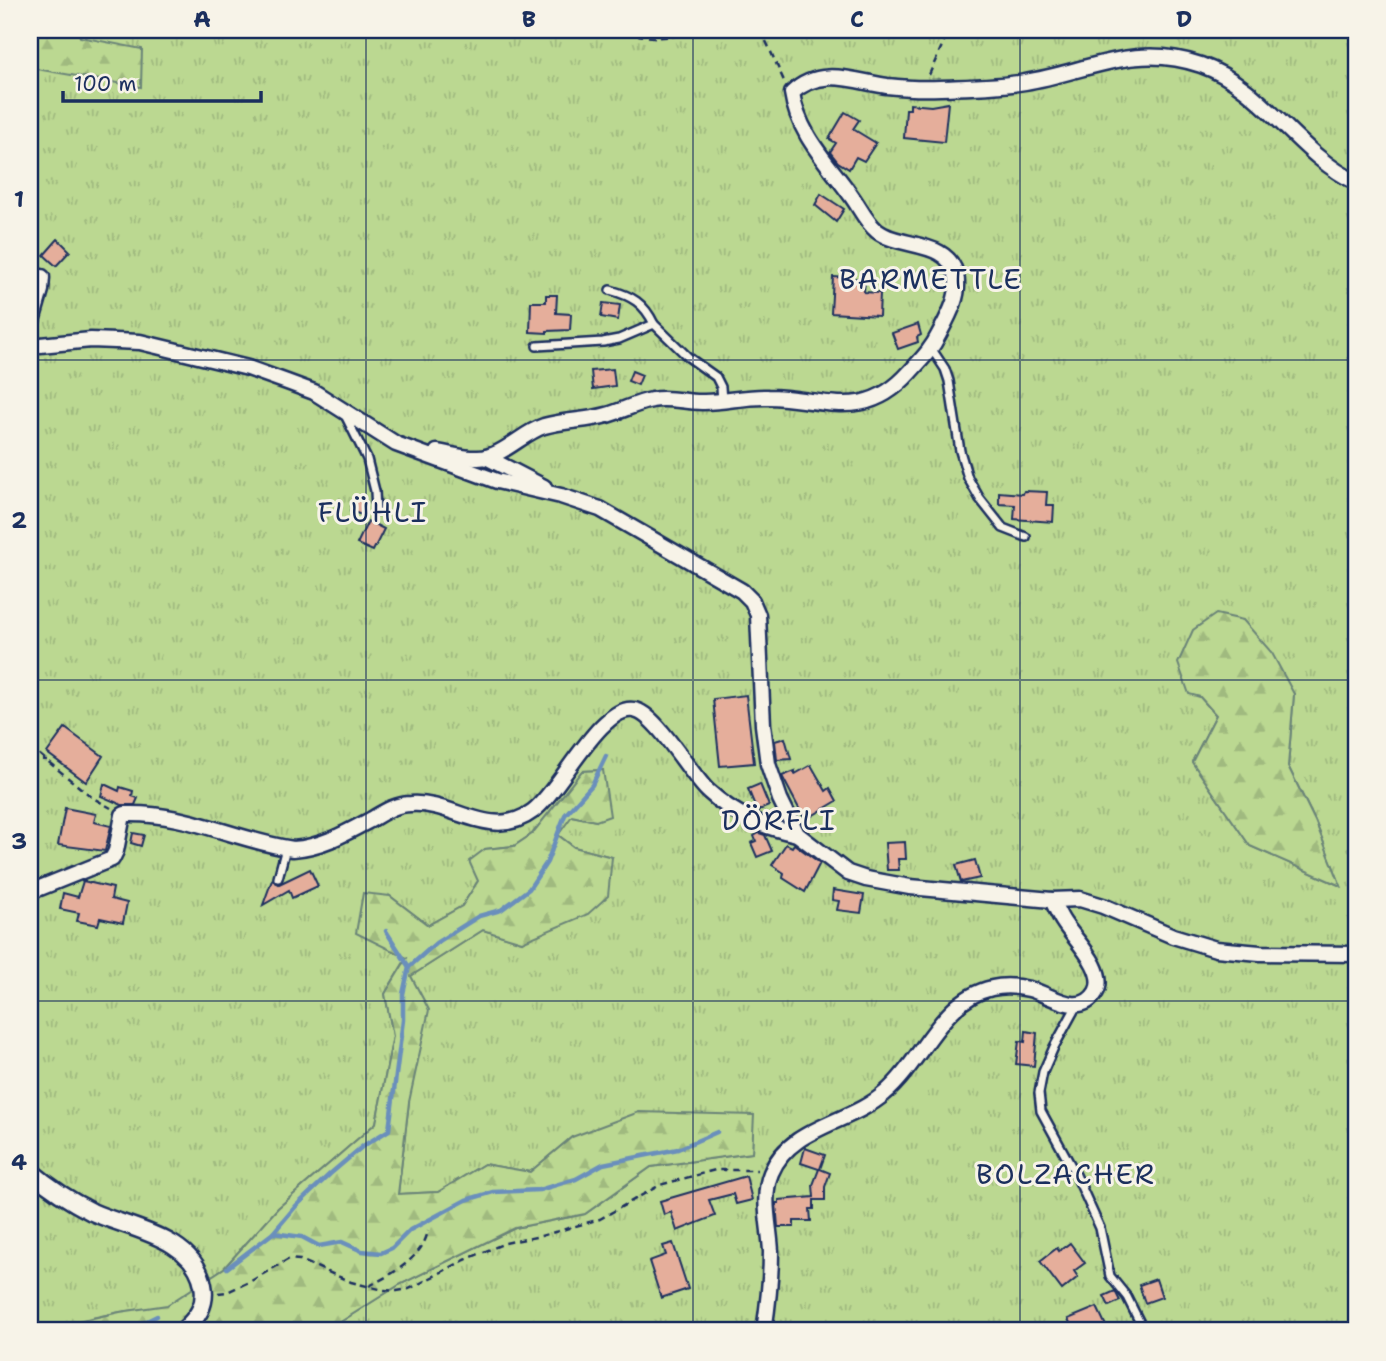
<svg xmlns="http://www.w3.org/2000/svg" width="1386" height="1361" font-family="'Shantell Sans',sans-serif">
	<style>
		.grass { fill: url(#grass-tufts); stroke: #6b8478; stroke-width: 2; fill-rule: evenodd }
		.forest { fill: url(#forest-firs); stroke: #6b8478; stroke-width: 2 }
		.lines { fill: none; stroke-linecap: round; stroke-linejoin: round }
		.stream { stroke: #6a8fbc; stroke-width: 4.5 }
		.building { fill: #e5ae9b; stroke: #1b2f5e; stroke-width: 2 }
		.service-casing { stroke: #1b2f5e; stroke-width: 12 }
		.minor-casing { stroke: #1b2f5e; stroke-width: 19 }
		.tertiary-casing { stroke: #1b2f5e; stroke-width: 21 }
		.path { stroke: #1b2f5e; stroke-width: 2.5; stroke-dasharray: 7 5; stroke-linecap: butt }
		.service { stroke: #f7f3e8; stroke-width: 7 }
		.minor { stroke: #f7f3e8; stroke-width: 14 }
		.tertiary { stroke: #f7f3e8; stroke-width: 16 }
		.grid { fill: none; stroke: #1b2f5e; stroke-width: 2; stroke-opacity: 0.55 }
		.labels { text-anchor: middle; stroke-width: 6; stroke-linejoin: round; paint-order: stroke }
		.neighbourhood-label { font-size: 28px; letter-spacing: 2px; fill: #1b2f5e; stroke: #f7f3e8 }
		.neatline { fill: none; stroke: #1b2f5e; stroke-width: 2.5 }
		.grid-label { font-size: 23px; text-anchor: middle; font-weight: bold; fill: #1b2f5e }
	</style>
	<defs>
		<pattern id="grass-tufts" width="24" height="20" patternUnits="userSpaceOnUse" patternTransform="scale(1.75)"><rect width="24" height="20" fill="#bbd891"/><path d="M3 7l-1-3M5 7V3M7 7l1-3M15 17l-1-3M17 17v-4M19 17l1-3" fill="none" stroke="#a0ba7f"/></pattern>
		<pattern id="forest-firs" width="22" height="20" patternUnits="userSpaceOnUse" patternTransform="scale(1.75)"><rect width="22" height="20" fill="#bbd891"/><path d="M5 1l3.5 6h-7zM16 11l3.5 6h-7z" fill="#a0ba7f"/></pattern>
	</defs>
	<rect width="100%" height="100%" fill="#f7f3e8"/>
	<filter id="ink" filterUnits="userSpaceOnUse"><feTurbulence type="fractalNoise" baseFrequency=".0143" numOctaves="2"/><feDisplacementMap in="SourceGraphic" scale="14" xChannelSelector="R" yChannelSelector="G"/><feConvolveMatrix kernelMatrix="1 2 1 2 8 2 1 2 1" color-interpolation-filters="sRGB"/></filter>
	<g filter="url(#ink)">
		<path class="grass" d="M30,30H1356V1331H326L399,1285L515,1228L585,1214L651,1167L752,1153L753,1115L572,1137L530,1172L484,1164L438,1192L398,1194L409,1102L411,976L483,930L522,942L612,857L574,847L558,835L571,816L596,821L603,770L582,771L532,834L514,846L485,849L478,881L462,906L428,925L390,896L407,957L385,994L393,1036L376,1123L278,1208L224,1268L167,1306L120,1312L30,1331ZM1294,694L1288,766L1315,821L1341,886L1250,846L1192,762L1216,715L1200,697Z"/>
		<g class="forest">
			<path d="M30,30H78L80,37L142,49L141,87L30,68Z"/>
			<path d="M1216,614L1243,620L1272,653L1294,694L1288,766L1315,821L1341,886L1250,846L1192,762L1216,715L1200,697L1189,694L1178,663L1193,630Z"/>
			<path d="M603,770L610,816L596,821L572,816L558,835L574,847L612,857L608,896L588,914L522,942L483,930L411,976L429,1010L409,1102L398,1194L438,1192L484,1164L530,1172L572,1137L639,1112L754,1115L752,1153L651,1167L585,1214L515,1228L399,1285L326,1331H35L120,1312L167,1305L224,1268L278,1208L376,1123L393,1036L385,994L407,958L356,933L363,893L390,896L428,925L462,906L478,881L469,861L485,849L514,846L532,834L582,771Z"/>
		</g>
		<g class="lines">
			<g class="stream">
				<path d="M386,931L409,967"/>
				<path d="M273,1233L302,1237L319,1246L342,1242L362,1251L381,1253L392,1248L410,1230L466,1200L493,1192L539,1190L576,1179L603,1164L678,1149L717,1132"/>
				<path d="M227,1268L273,1233L296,1206L330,1174L363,1146L389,1130L403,1020V994L409,967L436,943L479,916L501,910L529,889L547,862L565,815L592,785L606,756"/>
				<path d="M127,1331L157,1316"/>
			</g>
		</g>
		<g class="building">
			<path d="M948,103L944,142L904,138L906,109H910V104L931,106Z"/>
			<path d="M845,112L859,120L853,129L876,143L864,161L856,157L849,169L838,162L830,152L836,143L829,139Z"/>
			<path d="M821,194L844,209L836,222L815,205Z"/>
			<path d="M58,239L70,251L56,266L44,255Z"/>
			<path d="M833,277L865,279L864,292L880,293L879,316L831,313Z"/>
			<path d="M546,295H557L556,313L571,314L570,330L547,331V333L530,332L531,302H546Z"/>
			<path d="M603,303L620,305L618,320L601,317Z"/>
			<path d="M918,324L921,335L917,337L918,342L898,349L892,333Z"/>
			<path d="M613,369L615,386L593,389L591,371Z"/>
			<path d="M632,371L642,375L638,385L628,381Z"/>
			<path d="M1024,491L1047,492L1046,505H1054L1053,522L1014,519L1015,505L999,504V492L1023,494Z"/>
			<path d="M354,497L367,502L362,515L350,511Z"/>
			<path d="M368,521L384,529L373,551L357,544Z"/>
			<path d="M746,695L754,763L720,766L713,699Z"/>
			<path d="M65,728L103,756L86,782L47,753Z"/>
			<path d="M785,738L791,759L777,760L775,741Z"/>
			<path d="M811,765L826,791L830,788L837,801L805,820L782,776L795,771V774Z"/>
			<path d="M104,784L119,791L120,787L133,791L132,796L138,798L135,805H122L101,796Z"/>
			<path d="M760,784L769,806L757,811L748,789Z"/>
			<path d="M65,808L96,814L94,822L111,826L105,851L58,845Z"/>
			<path d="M133,833L144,835L141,846L131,843Z"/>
			<path d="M759,833L765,835L772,851L757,857L751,843L756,841L754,836Z"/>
			<path d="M905,842L906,859H898L899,870H887L885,843Z"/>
			<path d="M786,844L792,847L794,844L820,863L805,892L783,878L784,873L772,865Z"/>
			<path d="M975,860L980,878L961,882L956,865Z"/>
			<path d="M310,869L318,886L292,898L289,890L263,905L272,880L279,884Z"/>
			<path d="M83,881L113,888L111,899L127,903L123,923L100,918L98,925L77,921L79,913L60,909L63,893L78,897Z"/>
			<path d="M833,890L864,895L861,913L837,910L839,901L832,900Z"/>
			<path d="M1026,1031L1037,1033L1034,1066L1016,1064L1019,1041L1025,1042Z"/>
			<path d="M805,1148L825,1155L820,1169L830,1173L825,1187V1200H814V1209H810L811,1221H794V1227H778L776,1203H779V1200L814,1197L813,1185L819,1169L801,1163Z"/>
			<path d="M746,1176L752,1200L736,1204L733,1194L709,1200L715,1216L677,1231L671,1212L664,1215L660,1201Z"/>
			<path d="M673,1243L688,1289L661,1298L649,1261L666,1255L663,1246Z"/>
			<path d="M1070,1243L1085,1263L1074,1271L1078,1277L1062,1290L1040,1261L1057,1248L1059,1251Z"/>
			<path d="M1156,1279L1162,1297L1145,1303L1139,1285Z"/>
			<path d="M1115,1291L1120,1301L1109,1306L1104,1296Z"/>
			<path d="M1097,1307L1107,1328L1101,1331H1074L1068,1319Z"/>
		</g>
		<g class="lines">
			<defs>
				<g id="service">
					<path d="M610,290C632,296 644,303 654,324"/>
					<path d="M537,346L603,342L619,339L654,324L688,357L716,377L721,387L722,401"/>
					<path d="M931,348L945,369L949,381L960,451L968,478L980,499L1003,528L1026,537"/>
					<path d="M344,413L367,459L375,491L376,511"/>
					<path d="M278,878L286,848"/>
					<path d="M1077,1005L1054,1047L1043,1072L1039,1093L1041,1111L1076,1175L1100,1228L1110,1276L1127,1297L1144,1331"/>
				</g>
				<g id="minor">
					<path d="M30,328L41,290L42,277"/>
					<path d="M30,346L91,340L140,342L248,368L287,382L314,392L396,444L497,481L561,496L600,509L742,591L752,601L758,615L763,725L768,764L780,799L797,834L848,873L866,879L910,887L1052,900L1080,899L1103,906L1173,936L1216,949L1260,953L1356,954"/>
					<path d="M437,452C450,454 464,459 478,458C503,457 522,433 544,426C565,420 586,421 607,415C622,411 636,403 652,400C669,396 687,403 704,402C726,402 746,396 768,397C825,398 865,423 910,372C921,360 932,349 939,334C948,317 961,295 956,275C948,239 900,249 877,231C866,222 860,208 852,197C829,164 798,135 792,93C820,66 854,81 887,86C905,88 922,89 940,88C968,87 997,87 1025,82C1087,72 1134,42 1201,65C1264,87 1297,154 1356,182"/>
					<path d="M486,457L544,487"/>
					<path d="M30,892L112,859L116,851L123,815L125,814C187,812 234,840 293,849C322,847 346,833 372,819C384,812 396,804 411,804C453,801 492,842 533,811C560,791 601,704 634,710C656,713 689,773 708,791C734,815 763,827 797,834"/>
					<path d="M764,1331C768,1305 771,1278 771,1252C770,1227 761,1197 771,1173C790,1126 850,1124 885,1093C922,1062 941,999 992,988C1004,985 1017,986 1029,989C1050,994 1080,1019 1096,992C1108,971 1075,940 1064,923C1059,916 1056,908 1052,900"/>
				</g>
				<path id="tertiary" d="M30,1171C49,1187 70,1201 92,1212C130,1229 194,1237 203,1285C207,1305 197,1318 183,1331"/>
			</defs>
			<use href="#service" class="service-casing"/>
			<use href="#minor" class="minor-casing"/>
			<use href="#tertiary" class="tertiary-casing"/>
			<g class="path">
				<path d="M625,30C651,42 675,37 702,30"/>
				<path d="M761,30L784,81"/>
				<path d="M929,75L949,30"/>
				<path d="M30,747L93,798L111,808"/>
				<path d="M30,759L47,760"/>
				<path d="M369,1286C391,1275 424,1257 428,1230"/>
				<path d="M218,1293L227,1292L251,1281L289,1259L300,1260L351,1282L383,1290L397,1291L409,1289L465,1260L505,1243L541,1236L600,1219L660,1185L715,1170H757"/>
			</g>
			<use href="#service" class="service"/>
			<use href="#minor" class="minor"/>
			<use href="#tertiary" class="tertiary"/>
		</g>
	</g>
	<path class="grid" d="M366,30V1331M693,30V1331M1020,30V1331M30,360H1356M30,680H1356M30,1001H1356"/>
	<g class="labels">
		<g class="neighbourhood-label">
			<text x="931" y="289">BARMETTLE</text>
			<text x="373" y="522">FLÜHLI</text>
			<text x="779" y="830">DÖRFLI</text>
			<text x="1066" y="1184">BOLZACHER</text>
		</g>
	</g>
	<rect width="1386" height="1361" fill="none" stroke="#f7f3e8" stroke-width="77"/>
	<path d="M63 91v10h198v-10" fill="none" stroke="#1b2f5e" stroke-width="3.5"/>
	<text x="74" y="91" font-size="21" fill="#1b2f5e" stroke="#f7f3e8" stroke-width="5" paint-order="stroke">100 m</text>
	<rect x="38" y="38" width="1310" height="1284" class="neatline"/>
	<g class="grid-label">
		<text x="202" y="27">A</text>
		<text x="529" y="27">B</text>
		<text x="857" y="27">C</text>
		<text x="1184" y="27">D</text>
		<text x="19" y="207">1</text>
		<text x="19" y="528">2</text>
		<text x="19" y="849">3</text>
		<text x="19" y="1170">4</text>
	</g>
</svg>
